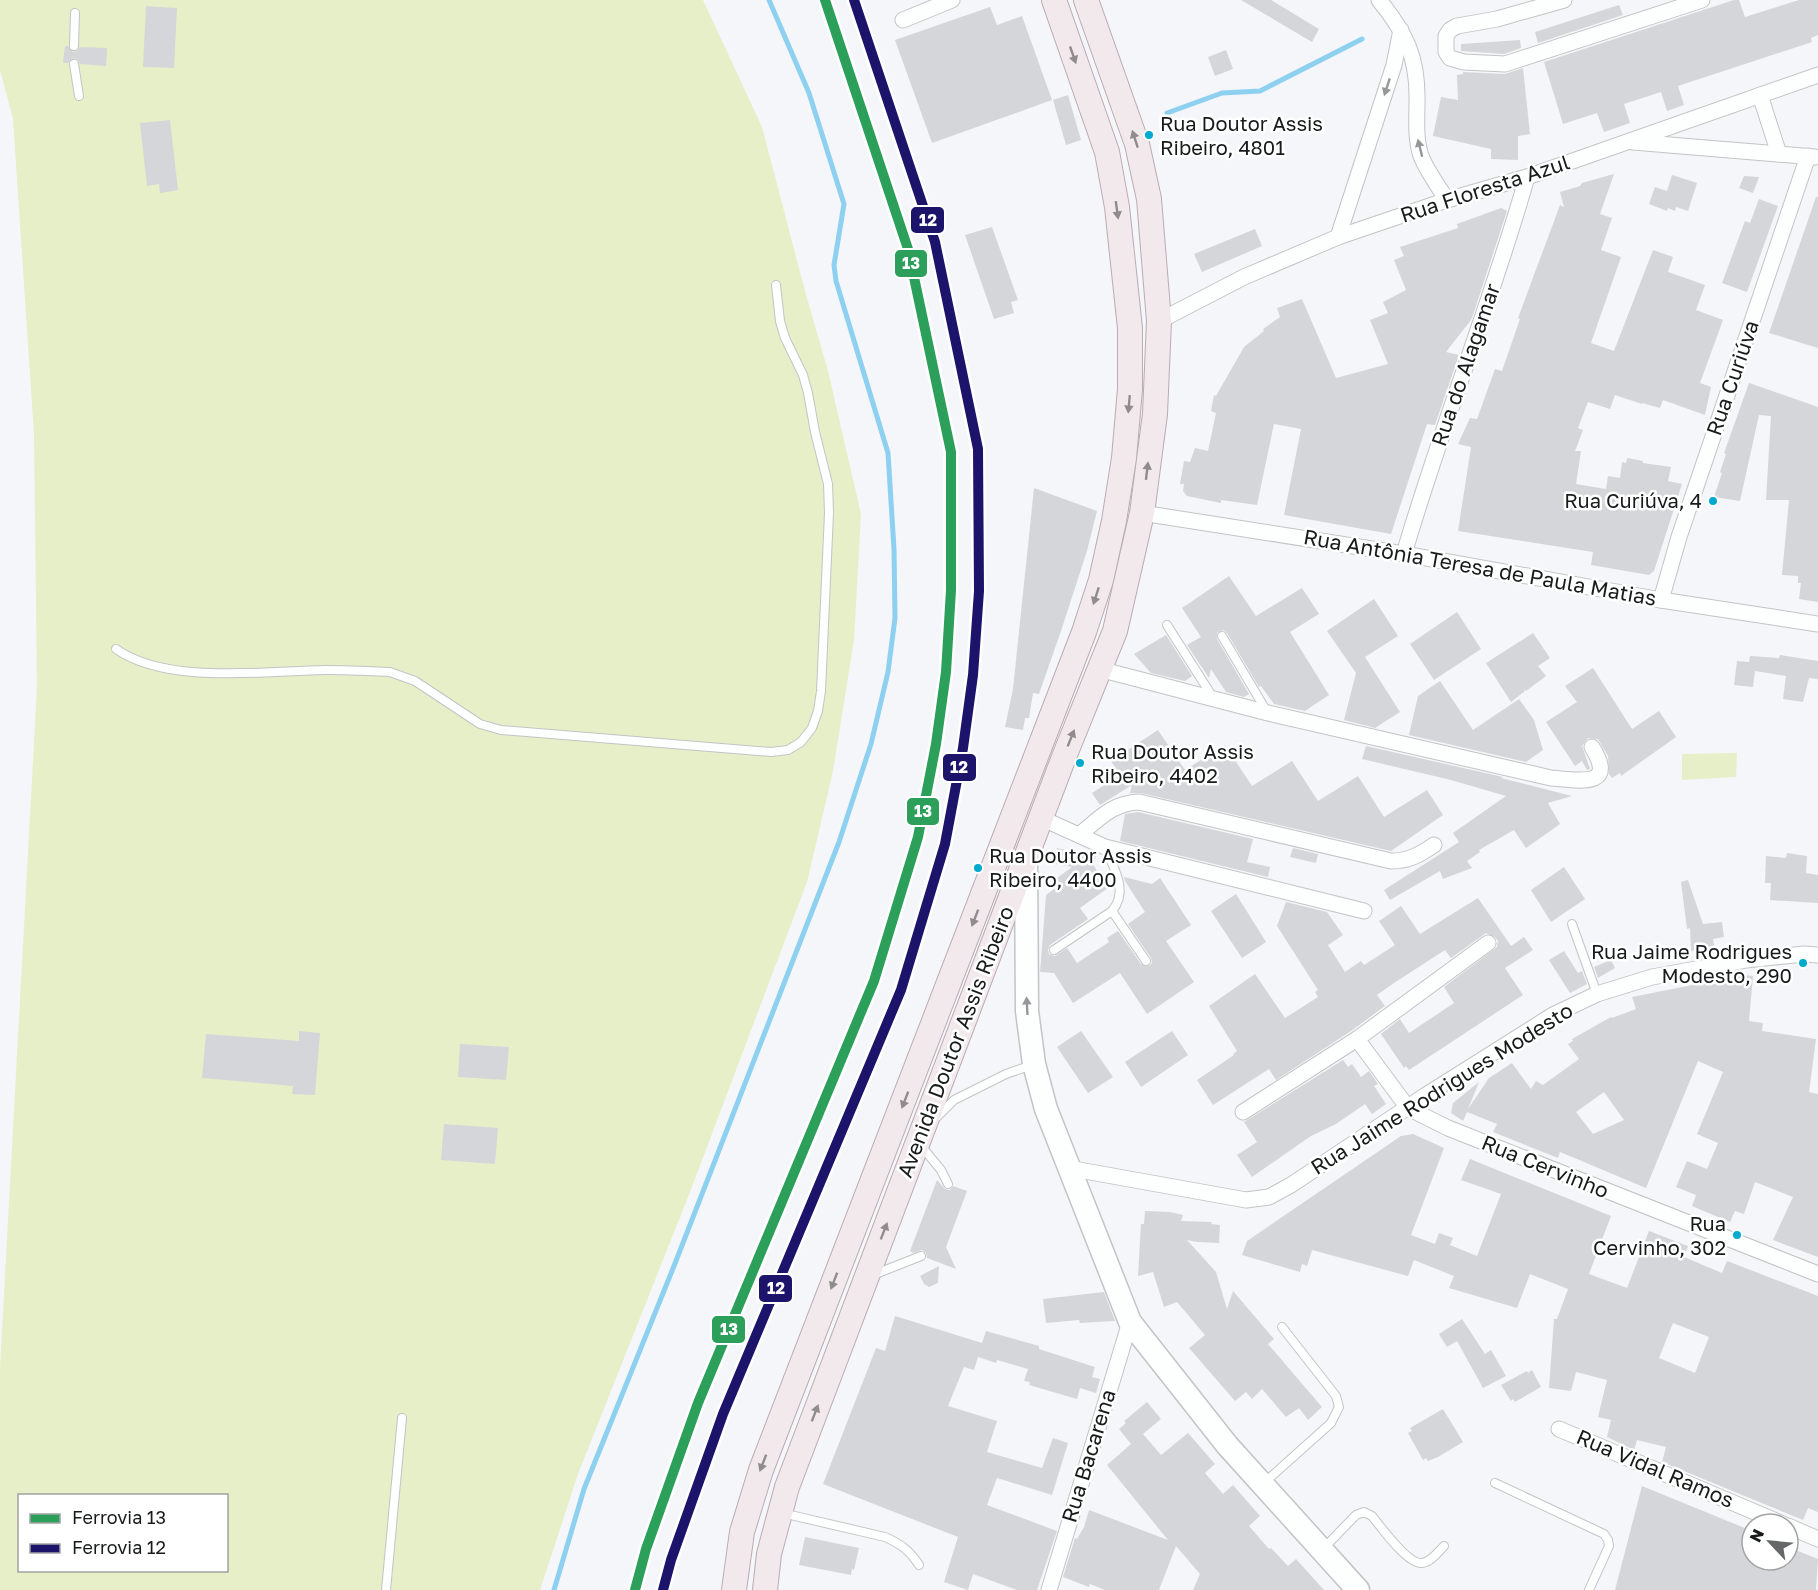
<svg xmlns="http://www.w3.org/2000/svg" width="1818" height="1590" font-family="'Golos Text',sans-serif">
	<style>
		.green { fill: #e7efc9; fill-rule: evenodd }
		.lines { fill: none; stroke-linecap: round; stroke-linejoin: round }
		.stream { stroke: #8ed0ef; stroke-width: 5 }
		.building { fill: #d5d6d9; fill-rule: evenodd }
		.lane-casing { stroke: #c2c4c6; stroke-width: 10 }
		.street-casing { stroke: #c2c4c6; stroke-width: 17 }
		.secondary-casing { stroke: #c2c4c6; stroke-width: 25 }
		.primary-casing { stroke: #baabb1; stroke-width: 26 }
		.lane { stroke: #fdfefe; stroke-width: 8 }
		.street { stroke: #fdfefe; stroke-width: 15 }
		.secondary { stroke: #fdfefe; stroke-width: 22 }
		.primary { stroke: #f2e9ec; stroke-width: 24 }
		.rail-1-casing { stroke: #fff; stroke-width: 15 }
		.rail-2-casing { stroke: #fff; stroke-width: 15 }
		.rail-1 { stroke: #2ca05a; stroke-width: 10 }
		.rail-2 { stroke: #1c146b; stroke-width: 10 }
		.oneway { fill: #908c8e }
		.oneway2 { fill: #969798 }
		.bus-dot { fill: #00a9ce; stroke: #fff; stroke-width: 2 }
		.labels { text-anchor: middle; stroke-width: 5; stroke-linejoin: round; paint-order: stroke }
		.bus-label { font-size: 20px; fill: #181a1b; stroke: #fff; text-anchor: start }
		.street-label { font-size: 21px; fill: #181a1b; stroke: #fff }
		.line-badge { stroke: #fff; stroke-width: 2 }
		.badge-label { font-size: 16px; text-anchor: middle; font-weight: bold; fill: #fff }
	</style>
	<rect width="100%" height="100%" fill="#f4f6f9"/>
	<g class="green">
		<path d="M0,0H703L762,127L805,291L828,371L861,514L854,640L833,771L807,882L690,1192L578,1474L540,1590H0V1368L37,687L34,434L13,119L0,70ZM20,1496H226V1570H20Z"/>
		<path d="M1737,753L1736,777L1682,780V754Z"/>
	</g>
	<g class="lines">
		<g class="stream">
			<path d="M1167,113L1222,93L1260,91L1362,39"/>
			<path d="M554,1590L584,1489L674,1266L839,842L871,744L888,672L895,618L894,549L888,453L836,281L834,265L844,204L809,93L769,0"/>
		</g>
	</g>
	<g class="building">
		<path d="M1241,0H1271L1319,29L1312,42Z"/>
		<path d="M1734,0H1739L1745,17L1799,0H1818V35L1811,38L1812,42L1678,86L1684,105L1667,111L1661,92L1624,104L1630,123L1604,132L1597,113L1563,124L1544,62Z"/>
		<path d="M1619,5L1623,15L1538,43L1535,32Z"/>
		<path d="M146,6L177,8L174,68L143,67Z"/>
		<path d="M990,7L997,25L1022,16L1052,100L932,143L895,40Z"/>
		<path d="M1520,40L1521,48L1504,54L1461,51V44Z"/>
		<path d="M65,46H68L73,52L77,51L80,47L107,48L106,66L80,64L78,60L74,58L68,63H63Z"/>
		<path d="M1226,50L1233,69L1215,76L1208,57Z"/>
		<path d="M1523,68L1530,134L1518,136V160L1491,159V149L1433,136L1441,97L1458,100L1457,75L1463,74V72L1505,74Z"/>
		<path d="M1068,95L1081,140L1066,145L1053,100Z"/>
		<path d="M170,120L178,190L160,193L159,184L147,186L140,123Z"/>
		<path d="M1614,174L1600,214L1612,218L1601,250L1621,257L1591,343L1614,351L1653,250L1673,257L1668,272L1705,285L1696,310L1723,320L1700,383L1711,387L1705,415L1663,400L1660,408L1642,403V404L1615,395L1610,409L1588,402L1578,428L1583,430L1575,451H1581L1576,484L1606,489L1608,476L1620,478L1622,462L1626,463L1627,458L1643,461V463L1671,467L1668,481L1682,484L1654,571L1649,575L1591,565L1593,552L1458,531L1471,447L1458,444L1470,418L1477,419L1495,369L1502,371L1520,319L1518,318L1560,205L1564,207L1560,192L1580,186L1582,183Z"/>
		<path d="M1672,175L1697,183L1688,211L1676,207L1675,211L1668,208L1667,211L1649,204L1655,187L1667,191Z"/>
		<path d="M1744,176L1759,177L1753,193L1739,188Z"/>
		<path d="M1816,197H1818V348L1769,333Z"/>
		<path d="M1759,199L1778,206L1747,292L1722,283L1745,221L1750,223Z"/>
		<path d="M1501,208L1507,211L1473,315L1471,320L1446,352L1459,355L1435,425L1427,424L1391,534L1284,515L1301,429L1274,424L1257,505L1221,500V503L1187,496L1183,491L1184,484H1180L1184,461L1190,462L1195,448L1208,451L1216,413L1211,411L1214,395L1216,396L1244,347L1264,331L1263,329L1280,317L1277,308L1302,299L1336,378L1388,364L1370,320L1388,313L1383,302L1406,290L1394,260L1404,256L1400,247L1458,228L1457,224Z"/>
		<path d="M992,227L1018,300L1011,302L1014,313L994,319L965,235Z"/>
		<path d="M1255,229L1262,246L1202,272L1194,254Z"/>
		<path d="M1749,383L1818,407V602L1799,599L1801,583H1798V576L1782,575L1789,500H1766L1771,416L1759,415L1740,501L1714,497L1722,473L1720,472L1726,454L1724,453Z"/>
		<path d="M1034,488L1097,511L1087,551L1061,631L1039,694L1033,693L1029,718H1025L1023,730L1005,727L1013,689Z"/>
		<path d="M1229,576L1256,616L1302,588L1319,614L1290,632L1329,695L1305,711L1274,704L1261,686L1259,687L1227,633L1223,630L1217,633V639L1249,694L1244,697L1226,692L1211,669L1209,678L1187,645L1201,637L1182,608Z"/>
		<path d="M1374,599L1398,636L1365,657L1400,712L1375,728L1344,720L1356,673L1327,631Z"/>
		<path d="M1457,612L1481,649L1434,680L1410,644Z"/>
		<path d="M1533,633L1550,658L1538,666L1546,676L1526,691L1524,688L1525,691L1511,702L1486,663Z"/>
		<path d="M1166,635L1192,676L1185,681L1151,673L1134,654Z"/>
		<path d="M1780,655L1818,661V679L1809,678L1803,702L1783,699L1786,676L1755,671L1753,687L1734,685L1737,661L1749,662L1750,656L1779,658Z"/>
		<path d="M1593,668L1632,729L1659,711L1676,737L1621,776L1620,773L1612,778L1609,774L1608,756L1598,739L1588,738L1582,746L1590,769L1587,770L1582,761L1575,766L1546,722L1577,702L1565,686Z"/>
		<path d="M1440,681L1473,730L1519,699L1534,720L1543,750L1526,762L1409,735L1418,696Z"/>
		<path d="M1158,730L1185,770L1225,745L1252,786L1292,761L1318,801L1358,776L1384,817L1427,790L1443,815L1391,851L1141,793H1130L1132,785L1100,805L1092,793L1120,775L1111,761Z"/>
		<path d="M1366,746L1503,777L1501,778L1572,796L1548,803L1560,824L1526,848L1514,830L1479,850L1480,852L1467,861L1472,868L1443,879L1440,871L1390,900L1384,890L1459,842L1453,833L1506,796L1451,780L1362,759Z"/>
		<path d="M1138,812L1253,839L1247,862L1270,867L1268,877L1120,841L1125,814Z"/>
		<path d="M1057,848L1088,855L1092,852L1096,854L1094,866L1108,888L1080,908L1088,919L1050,945L1048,950L1049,954L1055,956L1067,948L1077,963L1109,942L1107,938L1118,931L1141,964L1149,966L1152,963L1151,958L1128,924L1145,912L1125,881L1124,877L1152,884L1160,878L1191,925L1166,941L1194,982L1147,1014L1120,973L1073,1003L1054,973L1040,972L1046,895L1057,887L1053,881L1072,867L1051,863Z"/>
		<path d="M1293,848L1318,854L1316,863L1290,857Z"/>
		<path d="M1787,853L1807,856L1806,873L1818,875V903L1770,900L1771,883H1765L1766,856L1786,858Z"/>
		<path d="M1564,867L1585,899L1551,922L1531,890Z"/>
		<path d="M1688,880L1703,924L1722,922L1724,937L1713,939L1715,948L1691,951L1690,928L1687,929L1681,882Z"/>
		<path d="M1236,894L1266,942L1242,958L1211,911Z"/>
		<path d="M1478,898L1511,946L1524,937L1533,950L1505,968L1523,995L1409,1070L1406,1066L1404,1068L1381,1034L1400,1019L1409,1033L1454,1003L1444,987L1497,947L1498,941L1495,937L1486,933L1451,958L1445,950L1394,983L1377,995L1385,1006L1351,1031L1276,1080L1269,1069L1213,1105L1197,1080L1234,1055L1233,1054L1237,1051L1209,1006L1255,974L1285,1018L1318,997L1315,992L1318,990L1277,926L1286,902L1327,912L1343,935L1328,945L1345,972L1361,961L1364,965L1395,945L1379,921L1401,906L1420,934Z"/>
		<path d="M1564,951L1578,973L1582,971L1587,984L1570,993L1549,960Z"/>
		<path d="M1611,960L1615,968L1598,978L1594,967Z"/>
		<path d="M1743,975L1753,976L1749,1021L1763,1023L1762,1031L1816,1039L1809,1092L1818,1094V1257L1773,1240L1793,1197L1755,1182L1744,1214L1735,1211L1730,1222L1692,1206L1696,1195L1676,1187L1687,1161L1707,1169L1718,1143L1697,1134L1723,1072L1698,1061L1646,1188L1560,1152L1558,1158L1493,1132L1497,1124L1467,1112L1463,1121L1451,1113L1453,1103L1479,1082L1468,1109L1489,1078L1512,1063L1531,1089L1536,1081L1543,1085L1579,1059L1568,1044L1573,1041L1572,1039L1611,1017L1612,1018L1636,1009L1632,997ZM1604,1092L1624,1120L1593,1134L1576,1112Z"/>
		<path d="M299,1031L320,1033L315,1095L292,1094L293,1086L202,1078L206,1034L299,1041Z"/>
		<path d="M1081,1031L1113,1077L1088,1093L1057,1047Z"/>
		<path d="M1172,1031L1188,1055L1141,1087L1125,1062Z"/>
		<path d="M460,1044L509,1047L506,1080L458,1077Z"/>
		<path d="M1343,1060L1348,1067L1352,1064L1361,1077L1369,1071L1378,1084L1374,1086L1386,1104L1372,1114L1365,1104L1336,1124L1311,1136L1252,1177L1237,1155L1257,1142L1244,1122Z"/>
		<path d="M444,1124L498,1128L495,1164L441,1160Z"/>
		<path d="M1413,1134L1444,1148L1411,1235L1435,1244L1439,1233L1453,1238L1450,1245L1477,1256L1501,1194L1461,1180L1470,1159L1611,1216L1589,1274L1627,1288L1649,1231L1688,1246L1684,1257L1722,1273L1727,1261L1818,1296V1512L1808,1508L1803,1520L1662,1462L1666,1447L1637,1440L1634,1450L1607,1437L1611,1420L1598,1417L1607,1380L1576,1372L1571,1391L1549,1388L1554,1319H1557L1568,1289L1530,1274L1517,1308L1449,1288L1454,1276L1414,1260L1408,1276L1312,1250L1307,1266L1302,1264L1300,1272L1242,1255L1247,1241L1401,1136ZM1673,1323L1709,1337L1695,1373L1659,1358Z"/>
		<path d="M937,1180L945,1189L950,1190L953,1186L967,1191L946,1247L956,1269L927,1258L926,1253L922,1250L913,1253L910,1251Z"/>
		<path d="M1145,1211L1170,1212L1183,1215L1181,1221L1212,1222L1211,1224L1220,1225L1219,1243L1197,1242L1187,1240L1216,1272L1227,1309L1233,1291L1274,1339L1268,1344L1322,1407L1308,1420L1299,1408L1286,1417L1262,1389L1252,1399L1246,1392L1235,1401L1189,1348L1205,1335L1177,1302L1164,1307L1153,1272L1138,1276L1141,1224H1144Z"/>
		<path d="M939,1266L938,1283L929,1287L924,1284L920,1276Z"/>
		<path d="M1104,1292L1115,1321L1080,1323L1079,1320L1046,1323L1043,1299Z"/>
		<path d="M895,1316L982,1343L986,1331L1039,1346V1349L1095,1367L1092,1377L1100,1379L1096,1393L1080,1388L1077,1399L1029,1385L1030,1382L1024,1381L1028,1369L997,1360L996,1363L978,1357L974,1370L964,1367L948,1406L997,1421L987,1452L1042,1468L1053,1438L1068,1443L1052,1495L997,1478L987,1505L1057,1531L1037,1590H1017L973,1574L968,1590L944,1582L958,1537L823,1484L876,1348L885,1351Z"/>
		<path d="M1462,1319L1485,1354L1491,1350L1506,1376L1483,1388L1457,1341L1447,1347L1439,1334Z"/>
		<path d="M1532,1370L1541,1387L1515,1402L1513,1399L1511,1401L1501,1385L1527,1371L1528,1373Z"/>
		<path d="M1147,1402L1161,1419L1143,1434L1161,1455L1188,1433L1215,1464L1205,1473L1223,1494L1233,1485L1260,1516L1249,1526L1269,1549L1271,1548L1288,1566L1296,1559L1324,1590H1193L1200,1574L1176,1546L1159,1590H1105L1090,1584L1089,1587L1063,1577L1075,1538L1077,1539L1084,1527L1089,1510L1168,1540L1107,1465L1131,1444L1119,1429L1126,1423L1124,1421Z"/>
		<path d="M1443,1409L1463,1442L1438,1457L1428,1461L1426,1458L1423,1460L1408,1433L1412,1431L1410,1428Z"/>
		<path d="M1642,1486L1752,1531V1560H1788V1547L1818,1559L1816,1590H1615Z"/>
		<path d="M805,1537L859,1548L854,1570L852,1569L851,1575L799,1565Z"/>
	</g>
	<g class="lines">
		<defs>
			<g id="lane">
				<path d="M74,46L75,13"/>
				<path d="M74,64L79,96"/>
				<path d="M1167,625L1212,696"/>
				<path d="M1222,636L1267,712"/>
				<path d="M116,649C167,685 265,671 325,670C347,670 368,671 390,672L415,681L480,724L501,730L771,752L788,750L801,742L812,728L818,711L821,691L829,513L828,484L815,432L808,393L803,375L785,338L780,321L776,285"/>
				<path d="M1112,911L1146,961"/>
				<path d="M1572,924L1597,994"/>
				<path d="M1054,950L1112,911C1129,891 1114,869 1105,847"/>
				<path d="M936,1118L954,1100L1006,1074L1032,1065"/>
				<path d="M922,1147L941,1170L948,1184"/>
				<path d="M873,1275L921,1256"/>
				<path d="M1264,1483L1331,1423L1339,1407L1336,1396L1282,1327"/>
				<path d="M1495,1483L1604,1534L1608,1540L1609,1546L1589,1590"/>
				<path d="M782,1513L885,1537C901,1544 910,1551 919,1565"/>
				<path d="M1323,1549L1356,1515L1364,1512L1372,1516C1381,1527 1408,1565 1422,1563C1431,1562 1438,1552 1444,1546"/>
				<path d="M386,1590L402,1418"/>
			</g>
			<g id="street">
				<path d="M1379,0C1406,33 1418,58 1417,101C1417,119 1415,138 1421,156C1427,171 1438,186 1447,200"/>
				<path d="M1564,0L1497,19L1457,26L1450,30L1446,36V52L1450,58L1464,62L1505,64L1702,0"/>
				<path d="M903,20L952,0"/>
				<path d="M1760,95L1779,154"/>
				<path d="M1633,142L1815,157"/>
				<path d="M1338,237L1394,65L1401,30"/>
				<path d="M1159,321L1244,277L1338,237L1447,200L1527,177L1818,75"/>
				<path d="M1142,513L1404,554L1661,600L1818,624"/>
				<path d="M1404,554C1441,427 1491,304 1527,177"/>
				<path d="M1661,600L1679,537L1808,156"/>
				<path d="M1099,669L1268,713L1551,778C1578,780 1618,789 1592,747"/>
				<path d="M1041,818L1105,847L1364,911"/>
				<path d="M1079,835C1099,819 1112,803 1139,802L1391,861C1409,861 1419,855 1434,845"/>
				<path d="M1488,943L1357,1039L1408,1108L1448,1128L1818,1274"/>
				<path d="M1243,1112L1357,1039"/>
				<path d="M1068,1168L1246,1200L1269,1197L1291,1185L1426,1095L1553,1015L1597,994L1652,977L1746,960L1804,954L1818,955"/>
				<path d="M1559,1429L1783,1524"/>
				<path d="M1788,1526L1818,1539"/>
				<path d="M1049,1590L1130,1322"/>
			</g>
			<path id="secondary" d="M1026,862L1027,1011L1034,1064L1046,1109L1130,1322L1227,1445L1358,1590"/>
			<g id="primary">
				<path d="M734,1590L742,1532L761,1470L1084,632L1101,580L1114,521L1124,458L1130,389V328L1117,207L1107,152L1054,0"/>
				<path d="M765,1590L769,1554L787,1487L1064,757L1115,631L1142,513L1155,414L1159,321L1149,199L1137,144L1086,0"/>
			</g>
		</defs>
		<use href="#lane" class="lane-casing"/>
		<use href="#street" class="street-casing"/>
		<use href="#secondary" class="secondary-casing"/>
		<use href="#primary" class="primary-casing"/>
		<use href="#lane" class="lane"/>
		<use href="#street" class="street"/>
		<use href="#secondary" class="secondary"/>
		<use href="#primary" class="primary"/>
		<defs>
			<path id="rail-1" d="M635,1590L646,1549L698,1403L874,981L918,837L936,744L946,672L951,590V452L908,249L825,0"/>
			<path id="rail-2" d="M663,1590L671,1560L723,1414L901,990L945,844L963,748L973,675L979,591L978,449L935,242L854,0"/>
		</defs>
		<use href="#rail-1" class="rail-1-casing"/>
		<use href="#rail-2" class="rail-2-casing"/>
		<use href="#rail-1" class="rail-1"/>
		<use href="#rail-2" class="rail-2"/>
	</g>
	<defs><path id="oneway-solid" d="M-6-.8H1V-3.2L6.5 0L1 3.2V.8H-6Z" transform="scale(1.5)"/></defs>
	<g class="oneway">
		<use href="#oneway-solid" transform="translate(1073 55) rotate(71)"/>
		<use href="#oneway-solid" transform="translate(1135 139) rotate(-108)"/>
		<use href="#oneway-solid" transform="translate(1117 210) rotate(82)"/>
		<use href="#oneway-solid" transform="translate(1129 404) rotate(95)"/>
		<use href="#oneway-solid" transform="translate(1147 471) rotate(-83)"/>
		<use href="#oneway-solid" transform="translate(1096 596) rotate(108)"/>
		<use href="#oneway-solid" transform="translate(1071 738) rotate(-68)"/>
		<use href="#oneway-solid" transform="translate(975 918) rotate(111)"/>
		<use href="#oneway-solid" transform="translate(905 1100) rotate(111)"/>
		<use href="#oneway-solid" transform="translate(884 1231) rotate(-69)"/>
		<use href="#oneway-solid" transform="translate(834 1281) rotate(111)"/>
		<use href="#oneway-solid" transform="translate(815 1413) rotate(-69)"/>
		<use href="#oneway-solid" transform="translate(763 1463) rotate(111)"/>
	</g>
	<g class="oneway2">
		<use href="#oneway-solid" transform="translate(1387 87) rotate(108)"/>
		<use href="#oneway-solid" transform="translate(1420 148) rotate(-104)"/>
		<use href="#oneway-solid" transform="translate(1027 1006) rotate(-93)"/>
	</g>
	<g class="bus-dot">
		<circle cx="1149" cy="135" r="5"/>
		<circle cx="1713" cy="501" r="5"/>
		<circle cx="1080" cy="763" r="5"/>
		<circle cx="978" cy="868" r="5"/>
		<circle cx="1803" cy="963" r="5"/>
		<circle cx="1737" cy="1235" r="5"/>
	</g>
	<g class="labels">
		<g class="bus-label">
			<text x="1160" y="131">Rua Doutor Assis<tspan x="1160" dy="24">Ribeiro, 4801</tspan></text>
			<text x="1702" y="508" text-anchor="end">Rua Curiúva, 4</text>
			<text x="1091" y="759">Rua Doutor Assis<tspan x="1091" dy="24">Ribeiro, 4402</tspan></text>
			<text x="989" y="863">Rua Doutor Assis<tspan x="989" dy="24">Ribeiro, 4400</tspan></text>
			<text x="1792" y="959" text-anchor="end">Rua Jaime Rodrigues<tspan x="1792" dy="24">Modesto, 290</tspan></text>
			<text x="1726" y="1231" text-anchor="end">Rua<tspan x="1726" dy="24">Cervinho, 302</tspan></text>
		</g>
		<g class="street-label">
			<text transform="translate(1485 189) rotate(-18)" y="7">Rua Floresta Azul</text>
			<text transform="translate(1466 365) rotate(-71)" y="7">Rua do Alagamar</text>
			<text transform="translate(1733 378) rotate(-71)" y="7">Rua Curiúva</text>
			<text transform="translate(1480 568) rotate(10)" y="7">Rua Antônia Teresa de Paula Matias</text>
			<text transform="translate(956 1042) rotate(-69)" y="7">Avenida Doutor Assis Ribeiro</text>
			<text transform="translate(1442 1089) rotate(-32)" y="7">Rua Jaime Rodrigues Modesto</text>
			<text transform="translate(1545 1167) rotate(22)" y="7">Rua Cervinho</text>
			<text transform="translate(1089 1456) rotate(-73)" y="7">Rua Bacarena</text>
			<text transform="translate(1655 1469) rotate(23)" y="7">Rua Vidal Ramos</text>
		</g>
	</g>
	<g class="line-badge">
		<rect x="910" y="206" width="35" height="28" rx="6" fill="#1c146b"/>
		<rect x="894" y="249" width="34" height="29" rx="6" fill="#2ca05a"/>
		<rect x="942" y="753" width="35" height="29" rx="6" fill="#1c146b"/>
		<rect x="906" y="797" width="34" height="29" rx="6" fill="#2ca05a"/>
		<rect x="758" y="1274" width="35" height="29" rx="6" fill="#1c146b"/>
		<rect x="711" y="1315" width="35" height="29" rx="6" fill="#2ca05a"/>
	</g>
	<g class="badge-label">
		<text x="928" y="226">12</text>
		<text x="911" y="269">13</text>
		<text x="959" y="773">12</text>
		<text x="923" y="817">13</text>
		<text x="776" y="1294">12</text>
		<text x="729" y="1335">13</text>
	</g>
	<rect x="18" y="1494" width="210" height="78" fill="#ffffff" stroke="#a3a3a4" stroke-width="1.5"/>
	<rect x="30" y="1514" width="30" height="9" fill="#2ca05a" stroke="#a3a3a4" stroke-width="1.5"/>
	<text x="72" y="1524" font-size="18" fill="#181a1b">Ferrovia 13</text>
	<rect x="30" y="1544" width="30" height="9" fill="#1c146b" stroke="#a3a3a4" stroke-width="1.5"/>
	<text x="72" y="1554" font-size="18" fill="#181a1b">Ferrovia 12</text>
	<g transform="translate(1770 1542) rotate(296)"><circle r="28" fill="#ffffff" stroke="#a3a3a4" stroke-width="1.5"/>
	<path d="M0-4.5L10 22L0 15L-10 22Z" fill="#656769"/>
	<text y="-9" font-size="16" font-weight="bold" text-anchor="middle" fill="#181a1b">N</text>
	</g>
</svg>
